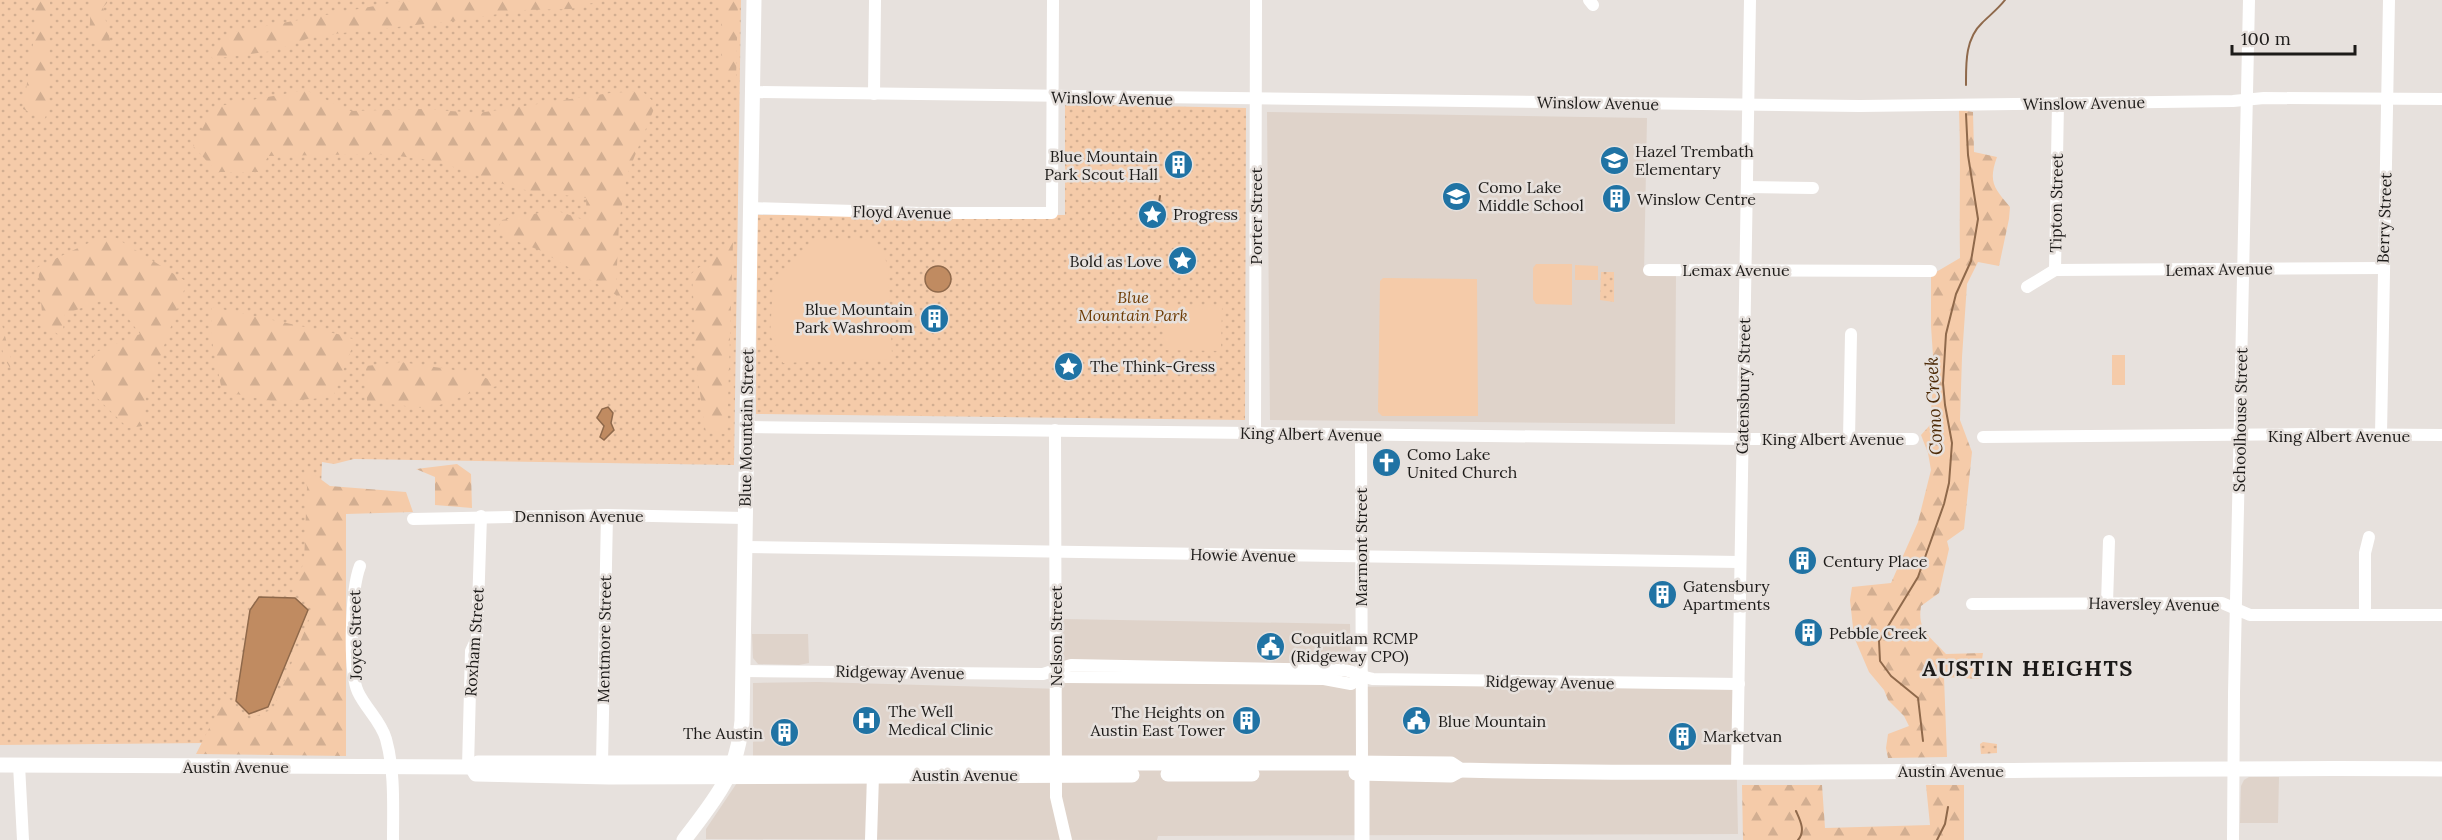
<svg xmlns="http://www.w3.org/2000/svg" width="2442" height="840" font-family="Lora,serif">
	<style>
		.built { fill: #dfd3ca }
		.grass { fill: url(#grass-dots) }
		.forest { fill: url(#forest-firs) }
		.pitch { fill: #f5cba9 }
		.water { fill: #c08b61; stroke: #8f694b; stroke-width: 1.5 }
		.lines { fill: none; stroke-linecap: round; stroke-linejoin: round }
		.stream { stroke: #8f694b; stroke-width: 2 }
		.minor { stroke: #fff; stroke-width: 12 }
		.major { stroke: #fff; stroke-width: 15 }
		.labels { text-anchor: middle; stroke-width: 5; stroke-linejoin: round; paint-order: stroke }
		.street-label { font-size: 16px; fill: #1d1b19; stroke: #e7e1dd }
		.poi-label { font-size: 16px; fill: #1d1b19; stroke: #e7e1dd; text-anchor: start }
		.park-label { font-size: 16px; font-style: italic; fill: #6d3b04; stroke: #e7e1dd }
		.water-label { font-size: 18px; font-style: italic; fill: #4d2a07; stroke: #e7e1dd }
		.district-label { font-size: 22px; font-weight: bold; letter-spacing: 1.5px; fill: #1d1b19; stroke: #e7e1dd }
	</style>
	<defs>
		<pattern id="grass-dots" width="8" height="8" patternUnits="userSpaceOnUse" patternTransform="scale(1.5)"><rect width="8" height="8" fill="#f5cba9"/><path d="M2 2h.1M6 6h.1" fill="none" stroke="#d2ae91" stroke-width="1.8" stroke-linecap="round"/></pattern>
		<pattern id="forest-firs" width="22" height="20" patternUnits="userSpaceOnUse" patternTransform="scale(1.5)"><rect width="22" height="20" fill="#f5cba9"/><path d="M5 1l3.5 6h-7zM16 11l3.5 6h-7z" fill="#d2ae91"/></pattern>
	</defs>
	<rect width="100%" height="100%" fill="#e7e1dd"/>
	<g class="built">
		<path d="M1267,112L1647,118L1644,273H1676L1675,424L1270,420Z"/>
		<path d="M1063,619L1350,624L1352,687L1479,685L1735,688L1738,834L1158,836L1157,840L706,839V829L753,759V683L818,682L1062,689Z"/>
		<path d="M752,634H808L809,663L799,665L758,664L753,658Z"/>
		<path d="M2249,777H2279L2278,823H2240L2241,786L2244,780Z"/>
	</g>
	<g class="grass">
		<path d="M0,0H741L734,465L354,459L334,464L322,462L311,742L0,745Z"/>
		<path d="M1065,104L1246,108L1245,420L756,414L757,215H1065Z"/>
		<path d="M1601,272H1614V302L1600,300Z"/>
		<path d="M1983,742L1997,744V753L1981,754L1980,744Z"/>
	</g>
	<g class="forest">
		<path d="M34,0H50L49,109L44,120L23,109L35,31Z"/>
		<path d="M91,0H110L103,7L112,50L89,42Z"/>
		<path d="M407,0H603L571,9L524,10L452,21L315,36L273,51L213,59L210,55L234,32Z"/>
		<path d="M721,0H738L736,80L721,78Z"/>
		<path d="M306,90L350,111L422,109L478,113L610,93L642,91L656,104L627,175L619,223L616,287L625,305L617,315L616,295L539,250L496,233L502,220L555,210L587,221L586,198L518,189L435,161L384,154L268,156L261,172H217L193,146L214,107Z"/>
		<path d="M1959,110L1973,112L1974,152L1997,157C1988,182 1994,188 2010,207L2009,219L1999,266L1978,262L1967,284L1962,357L1960,420L1972,452L1964,529L1947,541L1949,549L1939,593L1921,606C1917,631 1930,636 1946,654L1983,653L1979,679L1944,677L1947,757L1888,758L1886,748L1888,734L1909,726L1904,716L1888,700L1884,690L1869,672L1854,637L1850,600L1852,587L1891,583L1918,522L1931,470L1928,453L1921,435L1930,425L1934,371L1931,326V275L1960,258C1959,208 1961,159 1959,110Z"/>
		<path d="M99,238H116L187,282L146,396L143,426L128,428L96,397L89,365L96,352L140,334L112,297L65,314L62,337L43,324L38,267Z"/>
		<path d="M733,241L727,434L706,433L697,374L692,273Z"/>
		<path d="M212,307L342,335L355,340L333,397L276,402L222,391L211,336Z"/>
		<path d="M0,317L11,359L10,368C0,354 0,334 0,317Z"/>
		<path d="M401,362L474,373L502,385L479,390L429,409L367,401L366,366Z"/>
		<path d="M457,464L471,474L472,508L435,505V477L416,469Z"/>
		<path d="M304,467L330,486L406,492L413,512L346,514V756L196,754L220,707L222,692L249,719L273,709L313,610L291,588L304,563L307,487Z"/>
		<path d="M1742,785H1822L1825,828L1930,825L1926,785H1964V840H1743Z"/>
	</g>
	<g class="pitch">
		<path d="M871,239L883,250L888,268L892,354L887,359L783,363L770,335L773,285L812,240Z"/>
		<path d="M1536,264H1572V305L1536,304L1533,299V268Z"/>
		<path d="M1575,265L1598,266V280H1575Z"/>
		<path d="M1383,278L1477,279L1478,416H1382L1378,412L1380,281Z"/>
		<path d="M1165,305L1222,306L1221,351L1163,350Z"/>
		<rect x="2112" y="355" width="13" height="30"/>
	</g>
	<g class="water">
		<circle cx="938" cy="279" r="13"/>
		<path d="M608,407L613,413L611,423L614,430L604,440L600,437L604,426L597,418L602,409Z"/>
		<path d="M259,597L295,598L308,610L268,707L249,714L236,701L250,610Z"/>
	</g>
	<g class="lines">
		<g class="stream">
			<path d="M1966,85C1966,64 1965,39 1982,23C1990,15 1998,9 2005,0"/>
			<path d="M1158,209L1160,196"/>
			<path d="M1923,741L1918,698L1891,676L1880,661L1879,641L1918,577L1944,504L1949,483L1952,443L1945,405L1943,383L1946,334L1956,294L1971,261L1978,219L1968,155L1966,114"/>
			<path d="M1796,811C1800,820 1806,831 1798,840"/>
			<path d="M1937,840L1945,824L1948,807"/>
		</g>
		<g class="minor">
			<path d="M1589,0L1593,5"/>
			<path d="M753,92L1860,106L2233,101L2264,98L2442,99"/>
			<path d="M874,94L875,0"/>
			<path d="M1747,187L1813,188"/>
			<path d="M751,208L922,213H1052L1053,0"/>
			<path d="M1649,270L1931,271"/>
			<path d="M2055,270L2383,268"/>
			<path d="M2027,287L2055,270L2058,103"/>
			<path d="M746,427L1742,439H1913"/>
			<path d="M1055,430L1056,797L1066,840"/>
			<path d="M1255,433L1256,0"/>
			<path d="M1361,435L1362,763"/>
			<path d="M2381,435L2389,0"/>
			<path d="M1983,437L2309,434L2442,435"/>
			<path d="M1849,439L1851,334"/>
			<path d="M413,519L607,515L744,518"/>
			<path d="M745,547L1740,562"/>
			<path d="M360,566C351,589 348,670 358,692C366,709 381,721 386,739C395,771 393,807 393,840"/>
			<path d="M2107,603L2109,541"/>
			<path d="M1972,604L2222,603L2250,615H2442"/>
			<path d="M2365,615V553L2369,537"/>
			<path d="M743,671L1043,674L1071,665L1343,670C1354,671 1362,677 1373,679L1739,684"/>
			<path d="M1057,671L1066,677L1324,679L1351,684L1361,677"/>
			<path d="M602,763L607,515"/>
			<path d="M19,765L23,840"/>
			<path d="M468,767L471,651L477,638L481,516"/>
			<path d="M1737,772L1750,0"/>
			<path d="M871,840L873,775"/>
			<path d="M2233,840L2234,693L2249,0"/>
		</g>
		<g class="major">
			<path d="M0,765L472,767L478,763H1353L1451,764L1460,770C1787,777 2115,766 2442,769"/>
			<path d="M472,767L476,774L609,777L1132,775"/>
			<path d="M1356,773L1451,775L1460,770"/>
			<path d="M1168,774H1252"/>
			<path d="M684,840C716,798 737,775 742,721L754,0"/>
			<path d="M1362,840V763"/>
		</g>
	</g>
	<defs>
		<symbol id="school-disc" viewBox="-11 -11 22 22"><circle r="9.5" fill="#2073a4" stroke="#e7e1dd"/><path d="M0-5L7-2L0 1L-7-2ZM-4 1L0 2.5L4 1V4Q0 6-4 4Z" fill="#fff"/></symbol>
		<symbol id="building-disc" viewBox="-11 -11 22 22"><circle r="9.5" fill="#2073a4" stroke="#e7e1dd"/><path d="M-4-6H4V6H1V3H-1V6H-4ZM-2.5-4.3h1.7v1.8h-1.7ZM.8-4.3h1.7v1.8H.8ZM-2.5-1h1.7V.8h-1.7ZM.8-1h1.7V.8H.8Z" fill="#fff"/></symbol>
		<symbol id="sight-disc" viewBox="-11 -11 22 22"><circle r="9.5" fill="#2073a4" stroke="#e7e1dd"/><path d="M0-6L1.8-2.2L6-1.7L2.9 1.2L3.7 5.4L0 3.3L-3.7 5.4L-2.9 1.2L-6-1.7L-1.8-2.2Z" fill="#fff"/></symbol>
		<symbol id="church-disc" viewBox="-11 -11 22 22"><circle r="9.5" fill="#2073a4" stroke="#e7e1dd"/><path d="M-1.2-6h2.4v3.5h3.3v2.4h-3.3V6h-2.4V-.1h-3.3v-2.4h3.3Z" fill="#fff"/></symbol>
		<symbol id="civic-disc" viewBox="-11 -11 22 22"><circle r="9.5" fill="#2073a4" stroke="#e7e1dd"/><path d="M-.6-6.5H3V-4.5H.6V-3L4-1V1h2V6H-6V1h2V-1L-.6-3ZM-1.2 2.5V6h2.4V2.5Z" fill="#fff"/></symbol>
		<symbol id="hospital-disc" viewBox="-11 -11 22 22"><circle r="9.5" fill="#2073a4" stroke="#e7e1dd"/><path d="M-5-5h3v3.5h4V-5h3V5h-3V1.5h-4V5h-3Z" fill="#fff"/></symbol>
	</defs>
	<g fill-rule="evenodd">
		<use href="#school-disc" x="1598" y="144" width="33" height="33"/>
		<use href="#building-disc" x="1162" y="148" width="33" height="33"/>
		<use href="#school-disc" x="1440" y="180" width="33" height="33"/>
		<use href="#building-disc" x="1600" y="182" width="33" height="33"/>
		<use href="#sight-disc" x="1136" y="198" width="33" height="33"/>
		<use href="#sight-disc" x="1166" y="244" width="33" height="33"/>
		<use href="#building-disc" x="918" y="302" width="33" height="33"/>
		<use href="#sight-disc" x="1052" y="350" width="33" height="33"/>
		<use href="#church-disc" x="1370" y="446" width="33" height="33"/>
		<use href="#building-disc" x="1786" y="544" width="33" height="33"/>
		<use href="#building-disc" x="1646" y="578" width="33" height="33"/>
		<use href="#building-disc" x="1792" y="616" width="33" height="33"/>
		<use href="#civic-disc" x="1254" y="630" width="33" height="33"/>
		<use href="#hospital-disc" x="850" y="704" width="33" height="33"/>
		<use href="#building-disc" x="1230" y="704" width="33" height="33"/>
		<use href="#civic-disc" x="1400" y="704" width="33" height="33"/>
		<use href="#building-disc" x="768" y="716" width="33" height="33"/>
		<use href="#building-disc" x="1666" y="720" width="33" height="33"/>
	</g>
	<g class="labels">
		<g class="street-label">
			<text transform="translate(1112 98) rotate(1)" y="6">Winslow Avenue</text>
			<text transform="translate(1598 103) rotate(1)" y="6">Winslow Avenue</text>
			<text transform="translate(2084 103) rotate(-1)" y="6">Winslow Avenue</text>
			<text transform="translate(2056 203) rotate(-89)" y="6">Tipton Street</text>
			<text transform="translate(902 212) rotate(1)" y="6">Floyd Avenue</text>
			<text transform="translate(1256 216) rotate(-90)" y="6">Porter Street</text>
			<text transform="translate(2384 218) rotate(-88)" y="6">Berry Street</text>
			<text transform="translate(2219 269) rotate(-1)" y="6">Lemax Avenue</text>
			<text x="1736" y="276">Lemax Avenue</text>
			<text transform="translate(1743 386) rotate(-89)" y="6">Gatensbury Street</text>
			<text transform="translate(2240 420) rotate(-89)" y="6">Schoolhouse Street</text>
			<text transform="translate(746 428) rotate(-89)" y="6">Blue Mountain Street</text>
			<text transform="translate(1311 434) rotate(1)" y="6">King Albert Avenue</text>
			<text x="2339" y="442">King Albert Avenue</text>
			<text x="1833" y="445">King Albert Avenue</text>
			<text x="579" y="522">Dennison Avenue</text>
			<text transform="translate(1361 547) rotate(-90)" y="6">Marmont Street</text>
			<text transform="translate(1243 555) rotate(1)" y="6">Howie Avenue</text>
			<text transform="translate(2154 604) rotate(1)" y="6">Haversley Avenue</text>
			<text transform="translate(355 635) rotate(-91)" y="6">Joyce Street</text>
			<text transform="translate(1056 636) rotate(-90)" y="6">Nelson Street</text>
			<text transform="translate(604 639) rotate(-89)" y="6">Mentmore Street</text>
			<text transform="translate(474 642) rotate(-86)" y="6">Roxham Street</text>
			<text transform="translate(900 672) rotate(1)" y="6">Ridgeway Avenue</text>
			<text transform="translate(1550 682) rotate(1)" y="6">Ridgeway Avenue</text>
			<text x="236" y="773">Austin Avenue</text>
			<text x="1951" y="777">Austin Avenue</text>
			<text x="965" y="781">Austin Avenue</text>
		</g>
		<g class="poi-label">
			<text x="1635" y="157">Hazel Trembath<tspan x="1635" dy="18">Elementary</tspan></text>
			<text x="1158" y="162" text-anchor="end">Blue Mountain<tspan x="1158" dy="18">Park Scout Hall</tspan></text>
			<text x="1478" y="193">Como Lake<tspan x="1478" dy="18">Middle School</tspan></text>
			<text x="1637" y="205">Winslow Centre</text>
			<text x="1173" y="220">Progress</text>
			<text x="1162" y="267" text-anchor="end">Bold as Love</text>
			<text x="913" y="315" text-anchor="end">Blue Mountain<tspan x="913" dy="18">Park Washroom</tspan></text>
			<text x="1090" y="372">The Think-Gress</text>
			<text x="1407" y="460">Como Lake<tspan x="1407" dy="18">United Church</tspan></text>
			<text x="1823" y="567">Century Place</text>
			<text x="1683" y="592">Gatensbury<tspan x="1683" dy="18">Apartments</tspan></text>
			<text x="1829" y="639">Pebble Creek</text>
			<text x="1291" y="644">Coquitlam RCMP<tspan x="1291" dy="18">(Ridgeway CPO)</tspan></text>
			<text x="888" y="717">The Well<tspan x="888" dy="18">Medical Clinic</tspan></text>
			<text x="1225" y="718" text-anchor="end">The Heights on<tspan x="1225" dy="18">Austin East Tower</tspan></text>
			<text x="1438" y="727">Blue Mountain</text>
			<text x="763" y="739" text-anchor="end">The Austin</text>
			<text x="1703" y="742">Marketvan</text>
		</g>
		<g class="park-label">
			<text x="1133" y="303">Blue<tspan x="1133" dy="18">Mountain Park</tspan></text>
		</g>
		<g class="water-label">
			<text transform="translate(1934 406) rotate(-93)" y="6">Como Creek</text>
		</g>
		<g class="district-label">
			<text x="2028" y="676">AUSTIN HEIGHTS</text>
		</g>
	</g>
	<path d="M2232 45v9h123v-9" fill="none" stroke="#1d1b19" stroke-width="3"/>
	<text x="2241" y="45" font-size="18" fill="#1d1b19" stroke="#e7e1dd" stroke-width="4.5" paint-order="stroke">100 m</text>
</svg>
